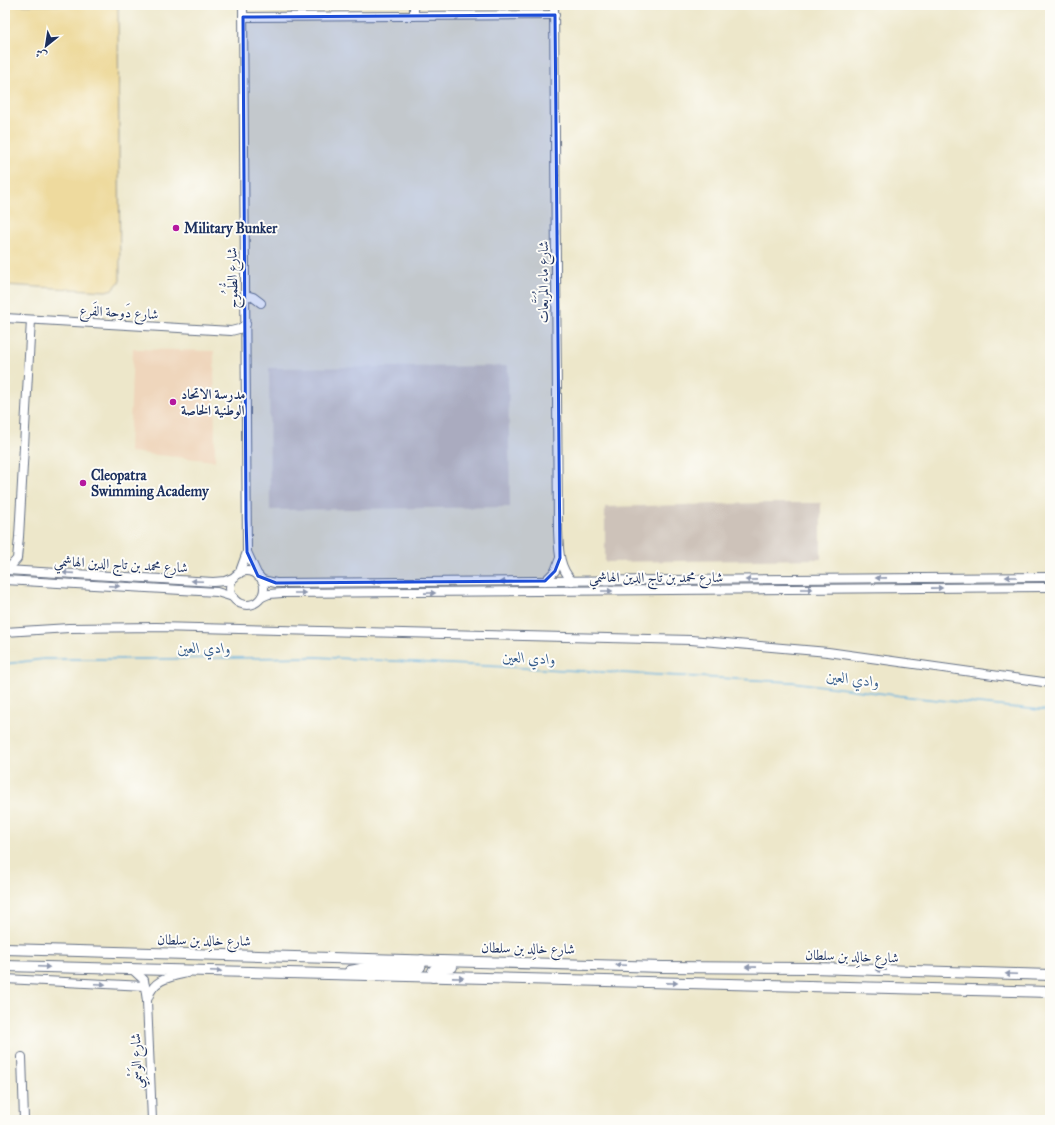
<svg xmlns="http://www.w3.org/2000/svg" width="1055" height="1125" font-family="'IM FELL Great Primer',Amiri,serif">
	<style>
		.built { fill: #efd6bc }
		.industrial { fill: #cdc2b9 }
		.sand { fill: #eeda9e; stroke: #84847e }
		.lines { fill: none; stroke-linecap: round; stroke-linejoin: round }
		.stream { stroke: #66b1df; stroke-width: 1.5 }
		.minor-casing { stroke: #646f84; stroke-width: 10 }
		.major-casing { stroke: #646f84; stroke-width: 12 }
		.minor { stroke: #fff; stroke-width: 8 }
		.major { stroke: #fff; stroke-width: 10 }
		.oneway { fill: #8d97ae }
		.marked { fill: #1d4ed8; fill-opacity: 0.2; stroke: #1d4ed8; stroke-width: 3; stroke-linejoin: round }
		.poi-dot { fill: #b5179e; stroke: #fdfcf7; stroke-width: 1.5 }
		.labels { text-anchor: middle; stroke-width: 4; stroke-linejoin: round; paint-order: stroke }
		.poi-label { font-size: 14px; font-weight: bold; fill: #1b2f5e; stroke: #fdfcf7; text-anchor: start }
		.street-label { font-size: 14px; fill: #1b2f5e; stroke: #fdfcf7 }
		.water-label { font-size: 15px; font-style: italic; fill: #355c8b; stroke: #fdfcf7 }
	</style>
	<rect width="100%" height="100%" fill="#fdfcf7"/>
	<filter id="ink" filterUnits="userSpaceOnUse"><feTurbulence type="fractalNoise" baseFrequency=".025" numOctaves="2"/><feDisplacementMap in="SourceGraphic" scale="8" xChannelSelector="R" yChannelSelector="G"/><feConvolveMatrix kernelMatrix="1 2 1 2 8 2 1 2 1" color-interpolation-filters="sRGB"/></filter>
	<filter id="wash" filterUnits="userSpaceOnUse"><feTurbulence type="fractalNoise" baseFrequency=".012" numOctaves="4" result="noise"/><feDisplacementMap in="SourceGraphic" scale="16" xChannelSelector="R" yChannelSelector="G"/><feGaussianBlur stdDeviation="0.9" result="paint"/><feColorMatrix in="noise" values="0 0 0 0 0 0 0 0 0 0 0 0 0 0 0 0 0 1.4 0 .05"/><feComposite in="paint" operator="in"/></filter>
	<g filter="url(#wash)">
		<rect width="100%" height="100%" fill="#ede7ca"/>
		<path class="built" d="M133,349L214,351L215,461L129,452Z"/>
		<g class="industrial">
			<path d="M508,366L510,507L270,510L269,368Z"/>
			<path d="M764,503H821V559L605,562V507Z"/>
		</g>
		<path class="sand" d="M5,5H118L120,281L113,289L106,291L5,285Z"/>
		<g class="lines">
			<path class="stream" d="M5,664L44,659H153L317,657L792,682L918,698L1050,711"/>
		</g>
	</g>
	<g filter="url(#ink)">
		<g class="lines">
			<defs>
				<g id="minor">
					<path d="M554,5L558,530C559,549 558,566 572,581"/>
					<path d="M414,16V5"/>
					<path d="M243,17L555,15"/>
					<path d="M246,295L253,297L261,303"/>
					<path d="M5,318L231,331L239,329L246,324"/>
					<path d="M247,552L258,576"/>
					<path d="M6,570L213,582L225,581L235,577"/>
					<path d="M7,570L17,559L19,537L31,320"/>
					<circle cx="247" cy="588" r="17"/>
					<path d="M239,574L247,552L243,5"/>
					<path d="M5,580L217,592L233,597"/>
					<path d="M262,580L276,583L1050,577"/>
					<path d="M545,581L555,571L560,558"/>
					<path d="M262,597L269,594L282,593L1050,587"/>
					<path d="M5,632L69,628L156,627L691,640L828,652L1050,683"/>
					<path d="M132,969L144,980L147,1001L152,1120"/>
					<path d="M5,979L145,986"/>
					<path d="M148,998C153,979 170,977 187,973"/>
					<path d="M22,1057L24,1120"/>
				</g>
				<g id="major">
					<path d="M5,949L663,967L812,968L1050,975"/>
					<path d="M5,966L1050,992"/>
					<path d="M350,971L366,968L416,969L420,967L422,960"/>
					<path d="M433,977V971L437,967H452"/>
				</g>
			</defs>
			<use href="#minor" class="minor-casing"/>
			<use href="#major" class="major-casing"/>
			<use href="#minor" class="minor"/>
			<use href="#major" class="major"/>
		</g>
		<defs><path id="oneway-solid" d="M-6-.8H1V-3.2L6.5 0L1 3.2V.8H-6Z"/></defs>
		<g class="oneway">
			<use href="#oneway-solid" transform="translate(68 573) rotate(-176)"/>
			<use href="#oneway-solid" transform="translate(1011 577) rotate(180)"/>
			<use href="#oneway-solid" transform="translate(881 578) rotate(179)"/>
			<use href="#oneway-solid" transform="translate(751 580) rotate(179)"/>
			<use href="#oneway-solid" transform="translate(197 581) rotate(-178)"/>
			<use href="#oneway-solid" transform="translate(376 582) rotate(180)"/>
			<use href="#oneway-solid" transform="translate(506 582) rotate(180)"/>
			<use href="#oneway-solid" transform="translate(114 586) rotate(3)"/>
			<use href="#oneway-solid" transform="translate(937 588) rotate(-1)"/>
			<use href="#oneway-solid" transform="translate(807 589)"/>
			<use href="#oneway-solid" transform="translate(607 591)"/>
			<use href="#oneway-solid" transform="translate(300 593)"/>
			<use href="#oneway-solid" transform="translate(430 593) rotate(-1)"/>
			<use href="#oneway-solid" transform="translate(621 965) rotate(-178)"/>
			<use href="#oneway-solid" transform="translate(44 967) rotate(2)"/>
			<use href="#oneway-solid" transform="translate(751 967) rotate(-179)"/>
			<use href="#oneway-solid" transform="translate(881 970) rotate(-179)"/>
			<use href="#oneway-solid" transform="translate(216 971) rotate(2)"/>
			<use href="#oneway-solid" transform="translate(1011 974) rotate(-178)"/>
			<use href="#oneway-solid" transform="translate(458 978) rotate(1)"/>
			<use href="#oneway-solid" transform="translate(672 983) rotate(1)"/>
			<use href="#oneway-solid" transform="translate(100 984) rotate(3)"/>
		</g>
	</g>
	<path class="marked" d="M555,15L560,558L555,571L545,581L276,583L258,576L247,552L246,519L243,17Z"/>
	<g class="poi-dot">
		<circle cx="176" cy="228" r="4"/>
		<circle cx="173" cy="402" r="4"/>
		<circle cx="83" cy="483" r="4"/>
	</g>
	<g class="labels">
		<g class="poi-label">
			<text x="184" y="233">Military Bunker</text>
			<text x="181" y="399">مدرسة الاتحاد<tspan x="181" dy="16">الوطنية الخاصة</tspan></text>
			<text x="91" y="480">Cleopatra<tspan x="91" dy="16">Swimming Academy</tspan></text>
		</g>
		<g class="street-label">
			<text transform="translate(232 278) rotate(-91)" y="5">شارع الطُّمُوح</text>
			<text transform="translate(543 282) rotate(-90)" y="5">شارع ماء المُرَبَّعات</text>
			<text transform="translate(119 312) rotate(3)" y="5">شارع دَوحة الفَرع</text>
			<text transform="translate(121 564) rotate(3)" y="5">شارع محمد بن تاج الدين الهاشمي</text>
			<text x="656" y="582">شارع محمد بن تاج الدين الهاشمي</text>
			<text transform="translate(204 940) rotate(1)" y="5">شارع خالِد بن سلطان</text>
			<text transform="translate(528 948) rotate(1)" y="5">شارع خالِد بن سلطان</text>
			<text transform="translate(852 956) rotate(2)" y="5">شارع خالِد بن سلطان</text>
			<text transform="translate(136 1061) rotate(-92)" y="5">شارع الوَسْمِي</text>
		</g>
		<g class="water-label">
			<text x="204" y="653">وادي العين</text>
			<text transform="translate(529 658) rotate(3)" y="5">وادي العين</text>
			<text transform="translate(853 679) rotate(7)" y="5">وادي العين</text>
		</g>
	</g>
	<rect width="1055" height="1125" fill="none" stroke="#fdfcf7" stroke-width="20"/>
	<g transform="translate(46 46) rotate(210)" stroke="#fdfcf7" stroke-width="3" paint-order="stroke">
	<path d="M0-3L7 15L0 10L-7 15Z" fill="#1b2f5e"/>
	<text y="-6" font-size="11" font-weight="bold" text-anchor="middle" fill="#1b2f5e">ش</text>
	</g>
</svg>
